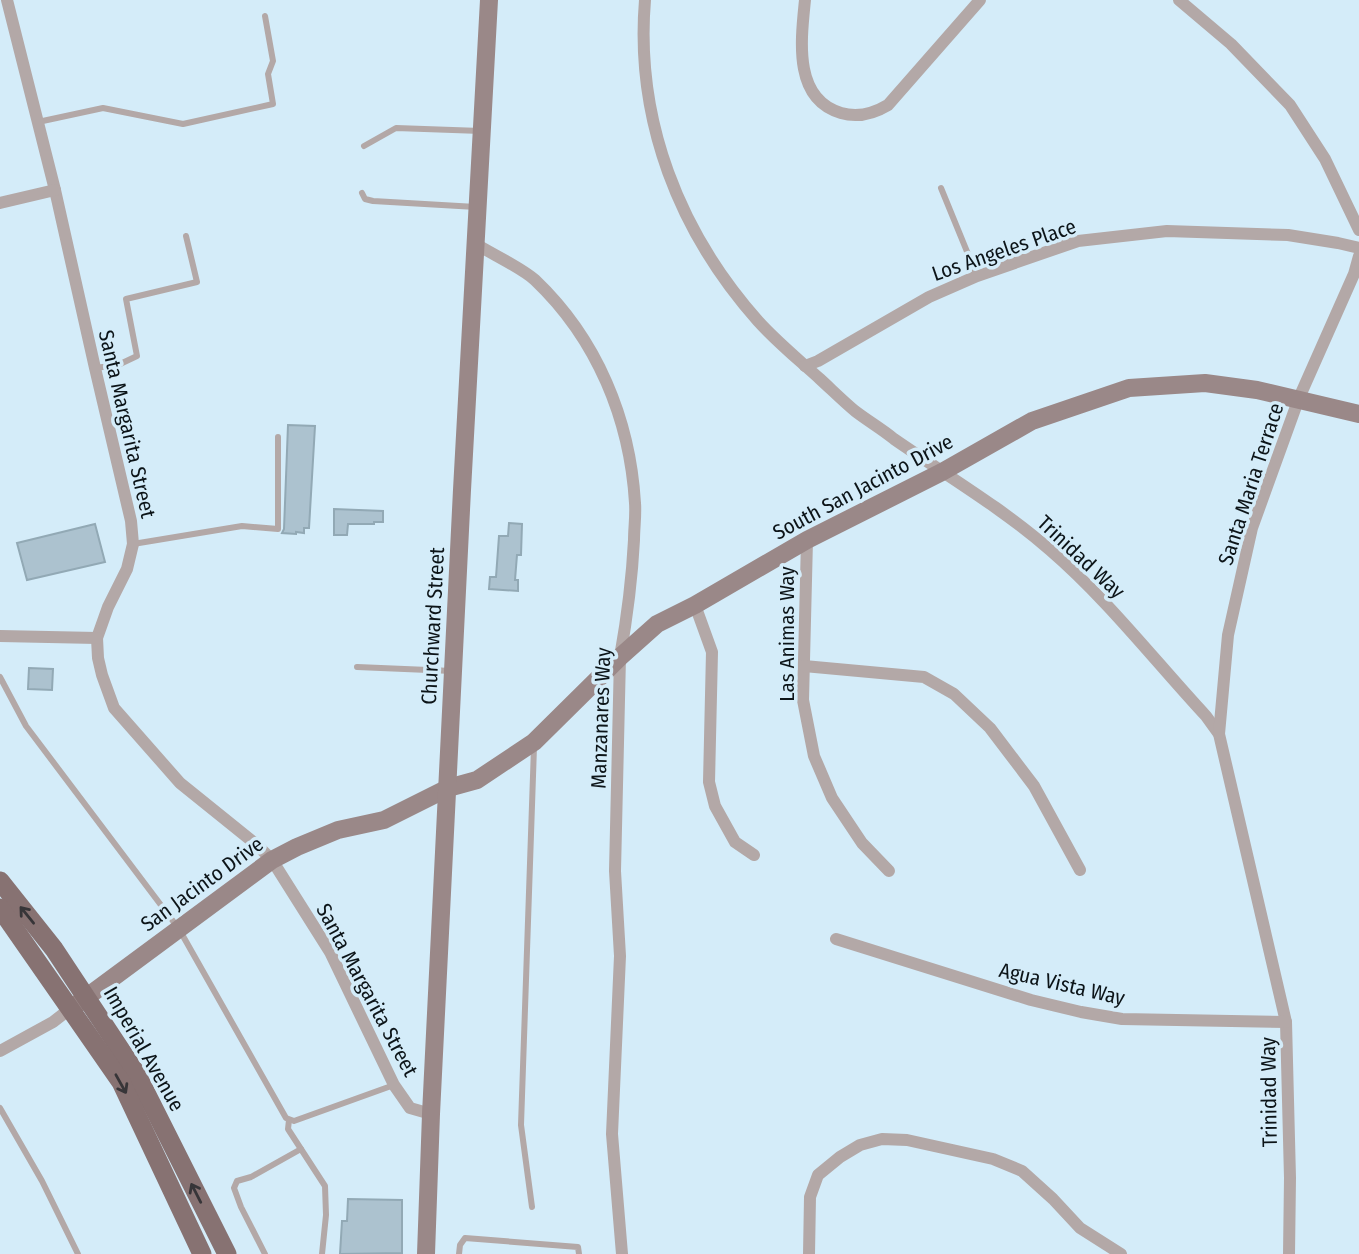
<svg xmlns="http://www.w3.org/2000/svg" width="1359" height="1254" font-family="'Fira Sans Condensed',sans-serif">
	<style>
		.building { fill: #acc2cf; stroke: #92a9b5; stroke-width: 2 }
		.lines { fill: none; stroke-linecap: round; stroke-linejoin: round }
		.lane { stroke: #b3a8a7; stroke-width: 6 }
		.street { stroke: #b3a8a7; stroke-width: 12 }
		.secondary { stroke: #9a8888; stroke-width: 18 }
		.primary { stroke: #877272; stroke-width: 19 }
		.oneway { stroke: #373538 }
		.labels { text-anchor: middle; stroke-width: 7; stroke-linejoin: round; paint-order: stroke }
		.street-label { font-size: 21px; fill: #0c1418; stroke: #d4ecf9 }
	</style>
	<rect width="100%" height="100%" fill="#d4ecf9"/>
	<g class="building">
		<path d="M288,425L315,426L309,528H304V533L296,532V534L282,533L284,529Z"/>
		<path d="M334,509L383,511V522H374V524H348L347,535H334Z"/>
		<path d="M509,523L522,524L521,555H517L515,580H518V591L489,589L490,577H496L499,536H508Z"/>
		<path d="M95,524L105,562L27,580L17,543Z"/>
		<path d="M29,668L53,669L52,690L28,689Z"/>
		<path d="M348,1199L402,1200V1253L340,1254L342,1221H347Z"/>
	</g>
	<g class="lines">
		<g class="lane">
			<path d="M38,122L103,108L183,124L273,104L268,74L273,61L265,16"/>
			<path d="M364,146L396,128L481,131"/>
			<path d="M941,188L977,276"/>
			<path d="M362,193L365,199L373,201L476,207"/>
			<path d="M95,368L118,365L137,356L126,299L197,282L186,236"/>
			<path d="M133,544L242,526L278,529V437"/>
			<path d="M357,667L452,671"/>
			<path d="M0,677L26,726L179,929L286,1118L294,1121L394,1085"/>
			<path d="M0,1108L42,1181L78,1254"/>
			<path d="M289,1120L288,1129L325,1186L326,1215L322,1254"/>
			<path d="M532,1207L521,1125L534,747"/>
			<path d="M265,1254L241,1207L234,1188L237,1181L251,1177L301,1149"/>
			<path d="M459,1254L460,1245L465,1238L578,1247L579,1254"/>
		</g>
		<g class="street">
			<path d="M7,0L55,190L95,368L131,521L133,544L127,569L108,607L97,638L98,658L102,675L114,708L180,783L257,845L272,860L330,952L394,1085L410,1108L431,1114"/>
			<path d="M645,0C635,120 679,232 758,321C777,342 799,360 820,379C832,390 843,401 855,411C868,421 882,429 894,439C946,475 1002,508 1050,550C1107,599 1155,661 1206,716L1219,734L1286,1022L1290,1178L1289,1254"/>
			<path d="M805,0C801,40 793,99 841,113C858,118 873,114 888,105L980,0"/>
			<path d="M1179,0L1231,44L1290,105L1325,159L1359,230"/>
			<path d="M0,203L55,190"/>
			<path d="M476,244C492,254 522,268 535,280C597,339 630,419 635,503C636,515 634,528 634,540C632,579 627,618 620,657L615,871L620,956L612,1134L622,1254"/>
			<path d="M805,366L818,361L929,297L977,276L1078,241L1167,231L1288,235L1338,243L1359,248"/>
			<path d="M807,540L803,700L814,756L832,798L862,843L889,871"/>
			<path d="M695,605L712,652L709,782L715,806L735,842L754,855"/>
			<path d="M0,636L97,638"/>
			<path d="M804,666L924,677L954,694L990,728L1034,786L1080,870"/>
			<path d="M1219,734L1228,635L1252,528L1299,398L1354,274L1359,256"/>
			<path d="M836,939L1031,1000L1081,1012L1122,1019L1286,1022"/>
			<path d="M0,1051L53,1022L71,1008"/>
			<path d="M809,1254L810,1197L818,1175L840,1157L860,1145L882,1139L907,1140L993,1159L1022,1171L1053,1199L1080,1228L1121,1254"/>
		</g>
		<g class="secondary">
			<path d="M76,1005L272,860L297,847L338,830L384,820L448,788L477,780L534,742L620,657L657,624L695,605L807,540L942,472L1032,421L1129,388L1205,383L1257,390L1359,414"/>
			<path d="M426,1254L431,1114L462,490L489,0"/>
		</g>
		<g class="primary">
			<path d="M0,881L54,949L136,1073L227,1254"/>
			<path d="M0,908L121,1082L202,1254"/>
		</g>
	</g>
	<defs><path id="oneway-shaft" d="M-6 0H5M1.5-3L5.5 0L1.5 3" fill="none" stroke-width="1.6" stroke-linecap="round" stroke-linejoin="round" transform="scale(1.75)"/></defs>
	<g class="oneway">
		<use href="#oneway-shaft" transform="translate(27 915) rotate(-129)"/>
		<use href="#oneway-shaft" transform="translate(121 1084) rotate(61)"/>
		<use href="#oneway-shaft" transform="translate(196 1193) rotate(-117)"/>
	</g>
	<g class="labels">
		<g class="street-label">
			<text transform="translate(1004 250) rotate(-19)" y="7">Los Angeles Place</text>
			<text transform="translate(127 424) rotate(77)" y="7">Santa Margarita Street</text>
			<text transform="translate(1251 484) rotate(-72)" y="7">Santa Maria Terrace</text>
			<text transform="translate(863 487) rotate(-28)" y="7">South San Jacinto Drive</text>
			<text transform="translate(1081 557) rotate(43)" y="7">Trinidad Way</text>
			<text transform="translate(433 626) rotate(-87)" y="7">Churchward Street</text>
			<text transform="translate(787 634) rotate(-90)" y="7">Las Animas Way</text>
			<text transform="translate(601 718) rotate(-88)" y="7">Manzanares Way</text>
			<text transform="translate(202 884) rotate(-36)" y="7">San Jacinto Drive</text>
			<text transform="translate(1062 984) rotate(13)" y="7">Agua Vista Way</text>
			<text transform="translate(367 990) rotate(62)" y="7">Santa Margarita Street</text>
			<text transform="translate(144 1049) rotate(60)" y="7">Imperial Avenue</text>
			<text transform="translate(1269 1092) rotate(-91)" y="7">Trinidad Way</text>
		</g>
	</g>
</svg>
